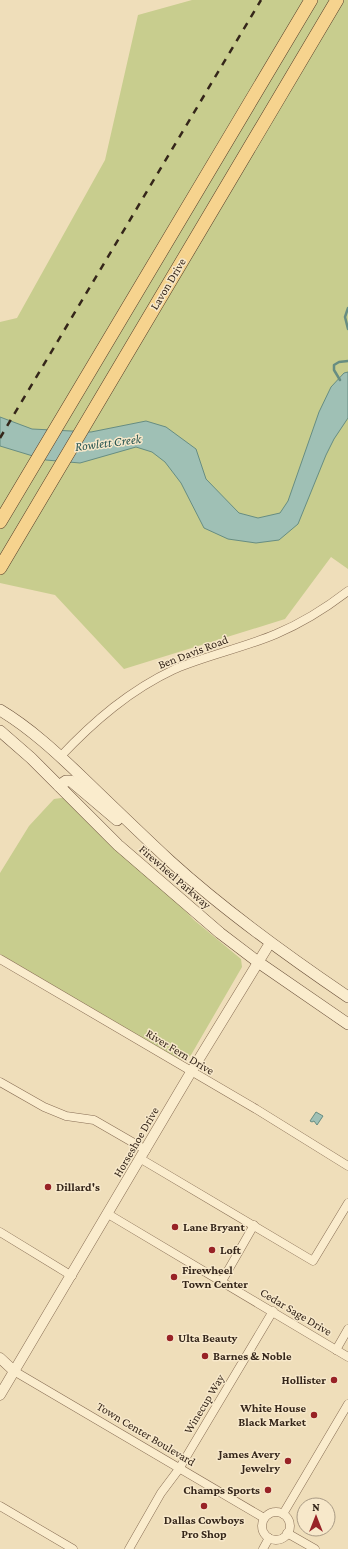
<svg xmlns="http://www.w3.org/2000/svg" width="348" height="1549" font-family="'Crimson Pro',serif">
	<style>
		.green { fill: #c8cd8e }
		.water { fill: #9fc0b5; stroke: #678d82 }
		.lines { fill: none; stroke-linecap: round; stroke-linejoin: round }
		.stream { stroke: #678d82; stroke-width: 2.5 }
		.minor-casing { stroke: #876d54; stroke-width: 9 }
		.tertiary-casing { stroke: #876d54; stroke-width: 11 }
		.secondary-casing { stroke: #684e38; stroke-width: 12 }
		.primary-casing { stroke: #533c29; stroke-width: 14 }
		.minor { stroke: #faeccd; stroke-width: 8 }
		.tertiary { stroke: #faeccd; stroke-width: 10 }
		.secondary { stroke: #faeccd; stroke-width: 11 }
		.primary { stroke: #f6d38e; stroke-width: 13 }
		.rail { stroke: #35261a; stroke-width: 2.5; stroke-dasharray: 7 7; stroke-linecap: butt }
		.poi-dot { fill: #982226; stroke: #f7e8ca; stroke-width: 1.5 }
		.labels { text-anchor: middle; stroke-width: 3; stroke-linejoin: round; paint-order: stroke }
		.street-label { font-size: 12px; fill: #35261a; stroke: #f7e8ca }
		.poi-label { font-size: 12px; font-weight: bold; fill: #35261a; stroke: #f7e8ca; text-anchor: start }
		.water-label { font-size: 13px; font-style: italic; fill: #285551; stroke: #f7e8ca }
	</style>
	<rect width="100%" height="100%" fill="#efdeba"/>
	<g class="green">
		<path d="M192,0H348V569L331,557L285,619L124,669L55,595L0,583V322L17,318L105,160L138,15Z"/>
		<path d="M61,798H64L169,894L194,920L241,959L242,967L191,1055C186,1059 182,1061 175,1058L0,954V873L29,826L54,799Z"/>
	</g>
	<g class="water">
		<path d="M348,372V418L334,439L326,455L298,524L279,540L256,543L228,539L204,528L181,483L165,462L152,452L136,447L80,463L46,460L0,446V417L32,429L91,432L146,421L166,427L196,449L206,479L239,513L258,518L280,513L288,501L319,412L331,387L344,373Z"/>
		<path d="M316,1112L323,1116L317,1125L314,1121L312,1122L310,1121Z"/>
	</g>
	<g class="lines">
		<g class="stream">
			<path d="M348,308L345,317L348,329"/>
			<path d="M340,380L334,370V365L339,362L348,361"/>
		</g>
		<defs>
			<g id="minor">
				<path d="M60,757C94,721 130,690 175,669C208,655 243,648 276,634C302,623 326,608 348,591"/>
				<path d="M0,959L256,1109L348,1166"/>
				<path d="M0,1082L44,1107L66,1116L94,1120L146,1150"/>
				<path d="M141,1159L313,1261L348,1203"/>
				<path d="M108,1214L348,1357"/>
				<path d="M0,1232L72,1276"/>
				<path d="M222,1281L254,1225"/>
				<path d="M336,1350L348,1329"/>
				<path d="M14,1371L264,1518"/>
				<path d="M0,1506L73,1549"/>
				<circle cx="276" cy="1526" r="14"/>
				<path d="M283,1514L348,1404"/>
				<path d="M287,1533L315,1549"/>
				<path d="M129,1549L161,1493L179,1469L273,1311"/>
				<path d="M263,1549L269,1538"/>
			</g>
			<g id="tertiary">
				<path d="M0,1358L14,1371"/>
				<path d="M0,1395L191,1072L270,943"/>
			</g>
			<g id="secondary">
				<path d="M0,710C30,728 57,753 82,777C111,805 140,833 170,861C225,911 286,955 348,997"/>
				<path d="M0,731L31,758L118,845L220,933L258,962L348,1024"/>
				<path d="M59,786L66,781H71L117,820"/>
			</g>
			<g id="primary">
				<path d="M0,522C103,348 207,174 311,0"/>
				<path d="M0,568L337,0"/>
			</g>
		</defs>
		<use href="#minor" class="minor-casing"/>
		<use href="#tertiary" class="tertiary-casing"/>
		<use href="#secondary" class="secondary-casing"/>
		<use href="#primary" class="primary-casing"/>
		<use href="#minor" class="minor"/>
		<use href="#tertiary" class="tertiary"/>
		<use href="#secondary" class="secondary"/>
		<use href="#primary" class="primary"/>
		<path class="rail" d="M0,438L261,0"/>
	</g>
	<g class="poi-dot">
		<circle cx="48" cy="1187" r="4"/>
		<circle cx="175" cy="1227" r="4"/>
		<circle cx="212" cy="1250" r="4"/>
		<circle cx="174" cy="1277" r="4"/>
		<circle cx="170" cy="1338" r="4"/>
		<circle cx="205" cy="1356" r="4"/>
		<circle cx="334" cy="1380" r="4"/>
		<circle cx="314" cy="1415" r="4"/>
		<circle cx="288" cy="1461" r="4"/>
		<circle cx="268" cy="1490" r="4"/>
		<circle cx="204" cy="1506" r="4"/>
	</g>
	<g class="labels">
		<g class="street-label">
			<text transform="translate(168 284) rotate(-59)" y="4">Lavon Drive</text>
			<text transform="translate(193 652) rotate(-21)" y="4">Ben Davis Road</text>
			<text transform="translate(175 877) rotate(41)" y="4">Firewheel Parkway</text>
			<text transform="translate(180 1052) rotate(31)" y="4">River Fern Drive</text>
			<text transform="translate(136 1142) rotate(-60)" y="4">Horseshoe Drive</text>
			<text transform="translate(296 1312) rotate(31)" y="4">Cedar Sage Drive</text>
			<text transform="translate(204 1404) rotate(-59)" y="4">Winecup Way</text>
			<text transform="translate(146 1434) rotate(31)" y="4">Town Center Boulevard</text>
		</g>
		<g class="poi-label">
			<text x="56" y="1191">Dillard's</text>
			<text x="183" y="1231">Lane Bryant</text>
			<text x="220" y="1254">Loft</text>
			<text x="182" y="1274">Firewheel<tspan x="182" dy="14">Town Center</tspan></text>
			<text x="178" y="1342">Ulta Beauty</text>
			<text x="213" y="1360">Barnes &amp; Noble</text>
			<text x="326" y="1384" text-anchor="end">Hollister</text>
			<text x="306" y="1412" text-anchor="end">White House<tspan x="306" dy="14">Black Market</tspan></text>
			<text x="280" y="1458" text-anchor="end">James Avery<tspan x="280" dy="14">Jewelry</tspan></text>
			<text x="260" y="1494" text-anchor="end">Champs Sports</text>
			<text x="204" y="1524" text-anchor="middle">Dallas Cowboys<tspan x="204" dy="14">Pro Shop</tspan></text>
		</g>
		<g class="water-label">
			<text transform="translate(108 442) rotate(-7)" y="5">Rowlett Creek</text>
		</g>
	</g>
	<g transform="translate(316 1517)"><circle r="19" fill="#f7e8ca" stroke="#a99a84"/>
	<path d="M0-3L7 15L0 10L-7 15Z" fill="#982226"/>
	<text y="-6" font-size="11" font-weight="bold" text-anchor="middle" fill="#35261a">N</text>
	</g>
</svg>
